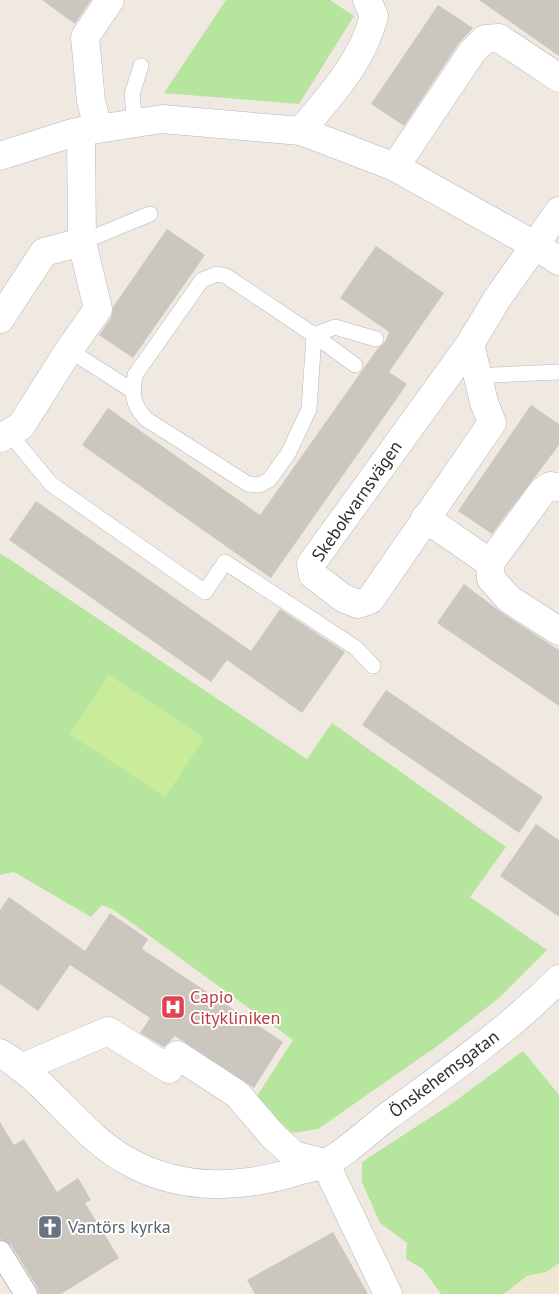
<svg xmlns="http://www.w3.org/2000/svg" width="559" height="1294" font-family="'PT Sans',sans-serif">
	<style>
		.education { fill: #f0e6d1 }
		.green { fill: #b6e59e }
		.pitch { fill: #c9ec9a }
		.building { fill: #cbc7bf }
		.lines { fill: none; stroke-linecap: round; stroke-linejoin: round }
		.service-casing { stroke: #b4b7c1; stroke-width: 16 }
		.pedestrian-casing { stroke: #b4b7c1; stroke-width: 24 }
		.minor-casing { stroke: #b4b7c1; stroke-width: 29 }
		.tertiary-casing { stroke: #b4b7c1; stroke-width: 29 }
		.service { stroke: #fff; stroke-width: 15 }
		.pedestrian { stroke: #fff; stroke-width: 22 }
		.minor { stroke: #fff; stroke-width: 28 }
		.tertiary { stroke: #fff; stroke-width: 28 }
		.labels { text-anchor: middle; stroke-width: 4; stroke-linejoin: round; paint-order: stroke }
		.street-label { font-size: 18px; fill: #2e2e2e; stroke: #fff }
		.health-label { font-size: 18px; fill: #be3a42; stroke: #fff; text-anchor: start }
		.worship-label { font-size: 18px; fill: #5b616d; stroke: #fff; text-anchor: start }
	</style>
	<rect width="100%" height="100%" fill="#efe9e1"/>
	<path class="education" d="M559,1263V1294H504L527,1276L546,1272Z"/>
	<g class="green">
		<path d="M226,0H330L354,16L299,104L164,93Z"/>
		<path d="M0,553L307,759L332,723L506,847L470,897L547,950L499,998L440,1044L318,1129L292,1133L255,1099L293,1040L114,910L102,905L91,917L14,872L0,875Z"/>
		<path d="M523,1051L559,1095V1263L546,1272L527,1276L504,1294H441L423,1269L406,1259L407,1243L380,1223L362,1182V1162L454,1102Z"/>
	</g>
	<path class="pitch" d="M109,675L204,738L165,797L69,734Z"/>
	<g class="building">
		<path d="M42,0H91L75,24Z"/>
		<path d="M479,0H559V56Z"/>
		<path d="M438,5L473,28L459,43L404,126L371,104Z"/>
		<path d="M167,229L205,255L133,358L99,335L111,318L113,307Z"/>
		<path d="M376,246L444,293L389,372L407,384L271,578L82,445L108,408L260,515L378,348L385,342L389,332L340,298Z"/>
		<path d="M531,405L559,424V445L492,534L458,511Z"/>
		<path d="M36,501L251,651L280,609L345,652L302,713L227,660L211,682L9,540Z"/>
		<path d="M464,584L501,612L559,650V706L437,623Z"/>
		<path d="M386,690L543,797L519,833L362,725Z"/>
		<path d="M536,824L559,840V917L500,876Z"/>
		<path d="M9,897L85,951L110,913L148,939L142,949L283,1042L254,1088L175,1036L164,1047L140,1033L150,1018L70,965L38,1011L0,984V910Z"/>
		<path d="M0,1122L14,1145L24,1139L57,1192L78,1178L91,1200L85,1203L119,1258L61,1294H39L37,1287L11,1245L0,1239Z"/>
		<path d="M333,1232L368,1294H255L247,1280Z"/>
	</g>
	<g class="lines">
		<defs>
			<g id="service">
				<path d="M135,123L132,94L141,66"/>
				<path d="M82,242L150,214"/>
				<path d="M217,274L226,276L314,335L309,409L288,454L269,480L259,485L248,484L146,419C132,404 132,395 135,375L202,280Z"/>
				<path d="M69,350L133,391"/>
				<path d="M355,365L314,335L335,327L376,339"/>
				<path d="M479,380L493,375L559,372"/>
				<path d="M9,433L51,484L205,592L225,562L356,648L373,666"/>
			</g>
			<path id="pedestrian" d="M0,1252L26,1294"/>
			<g id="minor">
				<path d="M98,128L91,101L85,37L110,0"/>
				<path d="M301,131C331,94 362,63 374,16L367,0"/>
				<path d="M0,156L72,133L162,119L301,131L395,167L536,246L559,261"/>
				<path d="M395,167L472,52L485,39L499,38L559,78"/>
				<path d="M0,319L44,252L82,242"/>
				<path d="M470,344L484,402L492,423L370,600L358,604L343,598L313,575L311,564L470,344L497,299L559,211"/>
				<path d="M0,438L21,426L69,350L98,309L82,242L81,131"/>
				<path d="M559,487L550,486L542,492L490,563L491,579L509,599L559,631"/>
				<path d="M425,518L490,563"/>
				<path d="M21,1068L108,1031L169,1069L177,1055L237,1094L274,1137L294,1155L325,1163L388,1294"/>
			</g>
			<path id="tertiary" d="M0,1053C50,1082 81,1138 133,1164C186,1191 240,1188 295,1172C304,1169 315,1168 324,1164C342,1156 371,1129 388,1116C447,1073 507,1031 559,979"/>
		</defs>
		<use href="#service" class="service-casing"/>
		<use href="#pedestrian" class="pedestrian-casing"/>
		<use href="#minor" class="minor-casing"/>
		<use href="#tertiary" class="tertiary-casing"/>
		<use href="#service" class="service"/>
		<use href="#pedestrian" class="pedestrian"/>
		<use href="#minor" class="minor"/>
		<use href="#tertiary" class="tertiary"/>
	</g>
	<defs>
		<symbol id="hospital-square" viewBox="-11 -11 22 22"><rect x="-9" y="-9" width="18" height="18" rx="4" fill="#e0444e" stroke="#fff"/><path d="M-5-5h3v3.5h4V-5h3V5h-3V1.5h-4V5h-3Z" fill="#fff"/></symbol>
		<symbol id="church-square" viewBox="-11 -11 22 22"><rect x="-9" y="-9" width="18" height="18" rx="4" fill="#6b7280" stroke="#fff"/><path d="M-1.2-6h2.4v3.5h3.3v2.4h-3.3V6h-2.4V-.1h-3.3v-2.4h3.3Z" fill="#fff"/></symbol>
	</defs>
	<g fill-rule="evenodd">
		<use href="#hospital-square" x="159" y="993" width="28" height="28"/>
		<use href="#church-square" x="36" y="1213" width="28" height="28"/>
	</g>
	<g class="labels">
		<g class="street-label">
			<text transform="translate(357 501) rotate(-55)" y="6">Skebokvarnsvägen</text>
			<text transform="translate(444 1074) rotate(-37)" y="6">Önskehemsgatan</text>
		</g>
		<g class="health-label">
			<text x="190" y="1003">Capio<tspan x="190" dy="21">Citykliniken</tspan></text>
		</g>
		<g class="worship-label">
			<text x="68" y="1233">Vantörs kyrka</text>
		</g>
	</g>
</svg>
